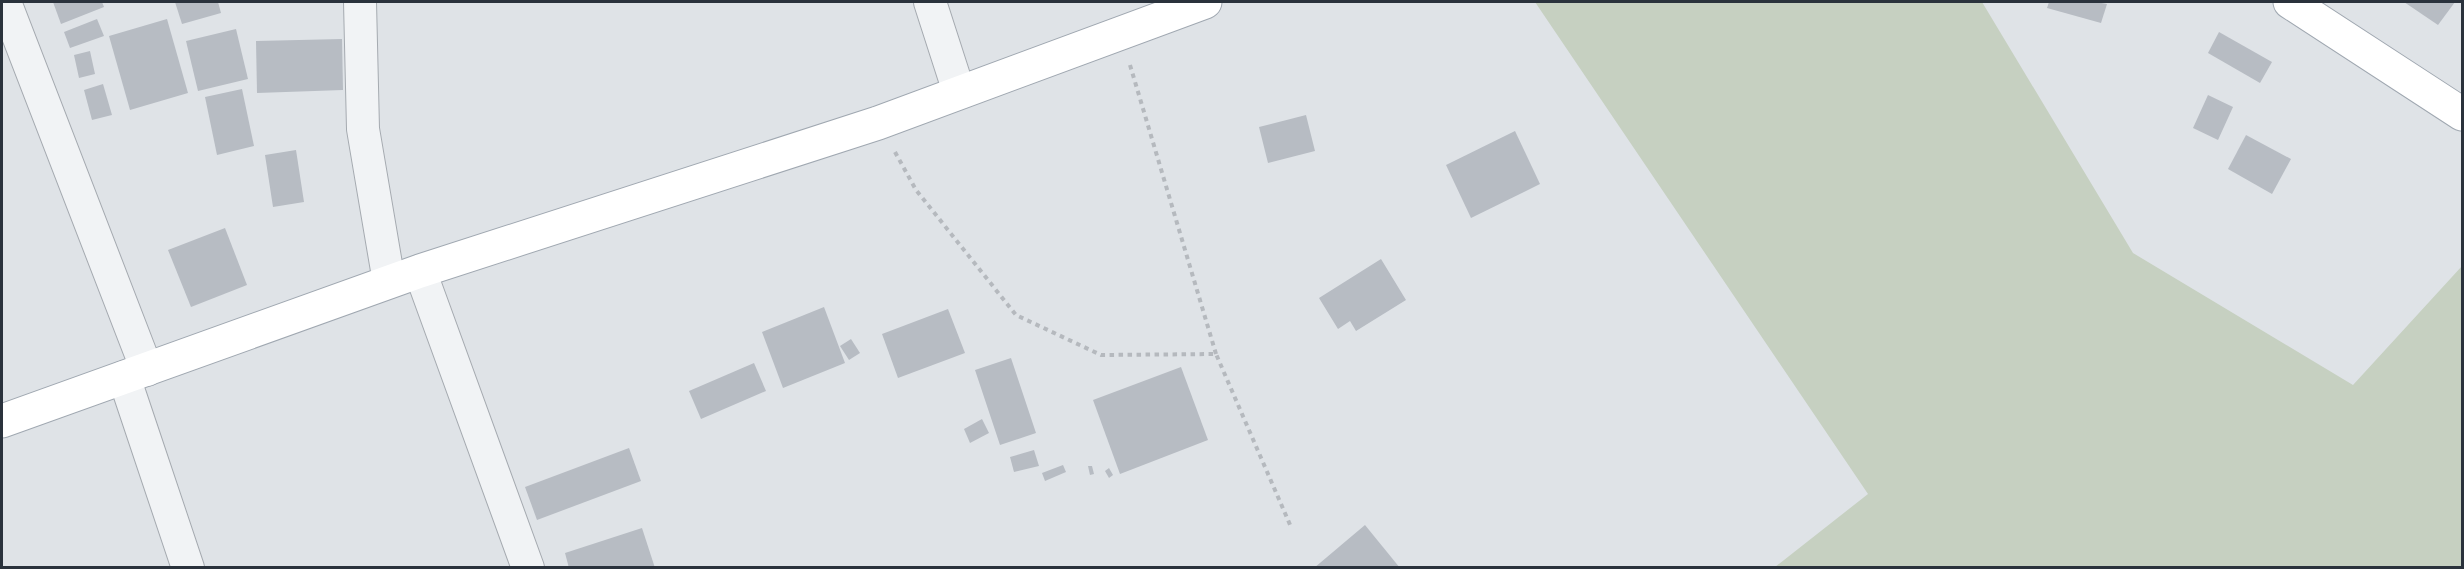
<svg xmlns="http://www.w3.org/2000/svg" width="2464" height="569" font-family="'DejaVu Sans',sans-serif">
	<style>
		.green { fill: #c6d0c1 }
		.building { fill: #b7bcc3 }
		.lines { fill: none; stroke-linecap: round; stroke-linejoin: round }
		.minor-casing { stroke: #a5aab0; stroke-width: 34 }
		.primary-casing { stroke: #a0a8b1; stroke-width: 35 }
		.path { stroke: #b5b9be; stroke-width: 4; stroke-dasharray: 4.5 4.5; stroke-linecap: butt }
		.minor { stroke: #f1f3f5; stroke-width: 32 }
		.primary { stroke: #fff; stroke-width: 33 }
	</style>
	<rect width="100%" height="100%" fill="#dfe3e7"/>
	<path class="green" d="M1535,2H1982L2133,253L2353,385L2462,266V567H1775L1868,494Z"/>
	<g class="building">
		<path d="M53,2H102L104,7L61,24Z"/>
		<path d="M175,2H218L221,13L182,24Z"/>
		<path d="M2049,2H2096L2107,4L2101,23L2047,8Z"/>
		<path d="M2404,2H2455L2438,25Z"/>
		<path d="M97,19L104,36L70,48L64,32Z"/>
		<path d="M167,19L188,93L130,110L109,36Z"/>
		<path d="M236,29L248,79L198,91L186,41Z"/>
		<path d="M2219,32L2272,62L2260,83L2208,53Z"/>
		<path d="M342,39L343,90L257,93L256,41Z"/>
		<path d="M90,51L95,74L79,78L74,55Z"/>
		<path d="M103,84L112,115L92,120L84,90Z"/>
		<path d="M242,89L254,146L217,155L205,97Z"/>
		<path d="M2208,95L2233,107L2218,140L2193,128Z"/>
		<path d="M1306,115L1315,151L1268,163L1259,127Z"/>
		<path d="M1515,131L1540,184L1471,218L1446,165Z"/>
		<path d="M2246,135L2291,159L2272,194L2228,169Z"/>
		<path d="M296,150L304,202L273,207L265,155Z"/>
		<path d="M225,228L247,285L191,307L168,250Z"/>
		<path d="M1381,259L1406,300L1356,331L1350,321L1338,329L1319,298Z"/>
		<path d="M824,307L845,363L783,388L762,332Z"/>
		<path d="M948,309L965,353L898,378L882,334Z"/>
		<path d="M851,339L860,353L849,360L840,346Z"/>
		<path d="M1011,358L1036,433L1000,445L975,370Z"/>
		<path d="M754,363L766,391L701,419L689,391Z"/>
		<path d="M1181,367L1208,440L1120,474L1093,400Z"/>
		<path d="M982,419L989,433L970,443L964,429Z"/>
		<path d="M629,448L641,481L537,520L525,487Z"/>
		<path d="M1034,450L1039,466L1014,472L1010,457Z"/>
		<path d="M1063,465L1066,472L1045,481L1042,473Z"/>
		<path d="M1088,466H1092L1094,474L1090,475Z"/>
		<path d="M1109,468L1113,475L1109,478L1105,471Z"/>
		<path d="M1365,525L1400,568H1314Z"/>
		<path d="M642,528L655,568H569L565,553Z"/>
	</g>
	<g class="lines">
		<defs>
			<g id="minor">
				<path d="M5,2L147,370"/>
				<path d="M360,2L363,129L389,282"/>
				<path d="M930,2L959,92"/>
				<path d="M420,271L528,568"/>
				<path d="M124,377L188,568"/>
			</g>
			<g id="primary">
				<path d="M2290,2L2462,114"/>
				<path d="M2,421L420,271L878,123L1205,2"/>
			</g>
		</defs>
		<use href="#minor" class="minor-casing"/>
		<use href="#primary" class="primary-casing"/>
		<g class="path">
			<path d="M1130,65L1216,354"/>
			<path d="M895,152L916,190L1016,315L1101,355L1216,354L1291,527"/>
		</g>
		<use href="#minor" class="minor"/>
		<use href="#primary" class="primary"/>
	</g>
	<rect width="2464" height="569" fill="none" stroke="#2a323c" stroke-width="6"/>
</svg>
